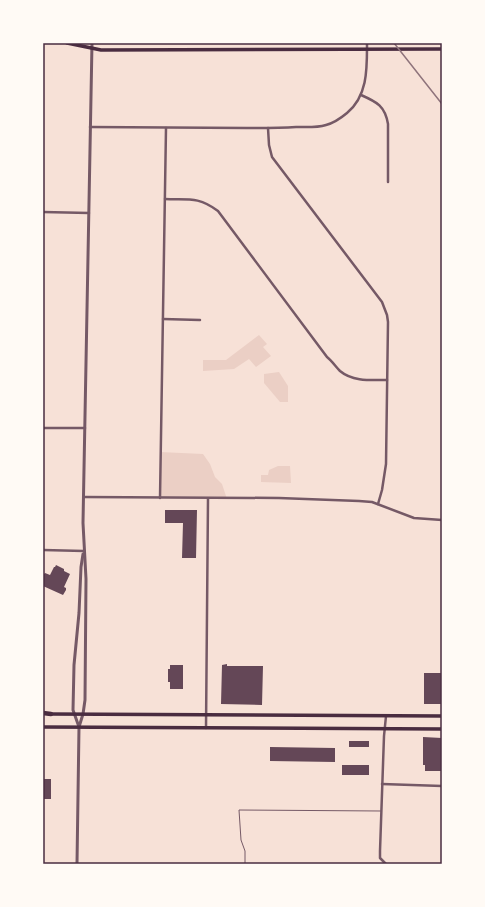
<svg xmlns="http://www.w3.org/2000/svg" width="485" height="907" font-family="Montserrat,sans-serif">
	<style>
		.green { fill: #ebcfc5 }
		.building { fill: #644757 }
		.lines { fill: none; stroke-linecap: round; stroke-linejoin: round }
		.service { stroke: #755966; stroke-width: 1 }
		.minor { stroke: #755966; stroke-width: 2.5 }
		.tertiary { stroke: #755966; stroke-width: 3 }
		.secondary { stroke: #4a2c40; stroke-width: 3.5 }
		.primary { stroke: #4a2c40; stroke-width: 3.5 }
		.motorway { stroke: #4a2c40; stroke-width: 4.5 }
		.rail { stroke: #8f747c; stroke-width: 1.5 }
		.neatline { fill: none; stroke: #4a2c40; stroke-width: 1.5 }
	</style>
	<rect width="100%" height="100%" fill="#f7e1d7"/>
	<g class="green">
		<path d="M259,335L267,344L263,347L271,356L256,367L249,359L234,369L203,371V360H226Z"/>
		<path d="M279,372L288,386V402H280L264,383V374Z"/>
		<path d="M160,452L203,454L210,464L215,477L222,484L227,499L160,498Z"/>
		<path d="M278,466H290L291,483L261,482V475H268L269,470Z"/>
	</g>
	<g class="building">
		<path d="M165,510H197L196,558H182L183,523H165Z"/>
		<path d="M56,565L64,569V571L70,574L64,587L66,588V590L63,595L43,586V575L45,573L50,575L54,567H55Z"/>
		<path d="M227,664V666H263L262,705L221,704L222,665Z"/>
		<path d="M170,665H183V689H170V682H168V669H170Z"/>
		<rect x="424" y="673" width="18" height="31"/>
		<path d="M423,737L442,738V771H425V765H423Z"/>
		<rect x="349" y="741" width="20" height="6"/>
		<path d="M270,747L335,748V762L270,761Z"/>
		<rect x="342" y="765" width="27" height="10"/>
		<rect x="43" y="779" width="8" height="20"/>
	</g>
	<g class="lines">
		<path class="service" d="M245,864V851L241,840L239,810L381,811"/>
		<g class="minor">
			<path d="M361,95C377,102 385,106 388,124V182"/>
			<path d="M90,127C142,127 195,128 247,128C264,128 280,128 296,127C306,127 316,128 326,125C334,123 341,118 347,113C368,96 367,68 367,43"/>
			<path d="M268,128L269,145L272,157L382,302L387,315L388,322L386,464L382,490L378,504"/>
			<path d="M165,199C188,200 198,196 218,211L327,357C332,361 336,367 340,371C353,382 372,380 387,380"/>
			<path d="M43,212L89,213"/>
			<path d="M163,319L200,320"/>
			<path d="M43,428H85"/>
			<path d="M84,497L279,498L359,501L372,502L414,518L442,520"/>
			<path d="M160,498L166,128"/>
			<path d="M43,550L84,551"/>
			<path d="M206,728L208,499"/>
			<path d="M382,784L442,786"/>
			<path d="M386,864L380,858V851L384,736L386,716"/>
		</g>
		<g class="tertiary">
			<path d="M79,727L73,710L74,665L79,613L81,567L83,554"/>
			<path d="M77,864L79,727L83,714L85,700L86,579L83,523L92,43"/>
		</g>
		<path class="secondary" d="M67,43L101,50L442,49"/>
		<g class="primary">
			<path d="M49,714L442,716"/>
			<path d="M43,727L442,729"/>
		</g>
		<path class="motorway" d="M43,713L51,714"/>
		<path class="rail" d="M394,43L442,104"/>
	</g>
	<rect width="485" height="907" fill="none" stroke="#fffaf5" stroke-width="88"/>
	<rect x="44" y="44" width="397" height="819" class="neatline"/>
</svg>
